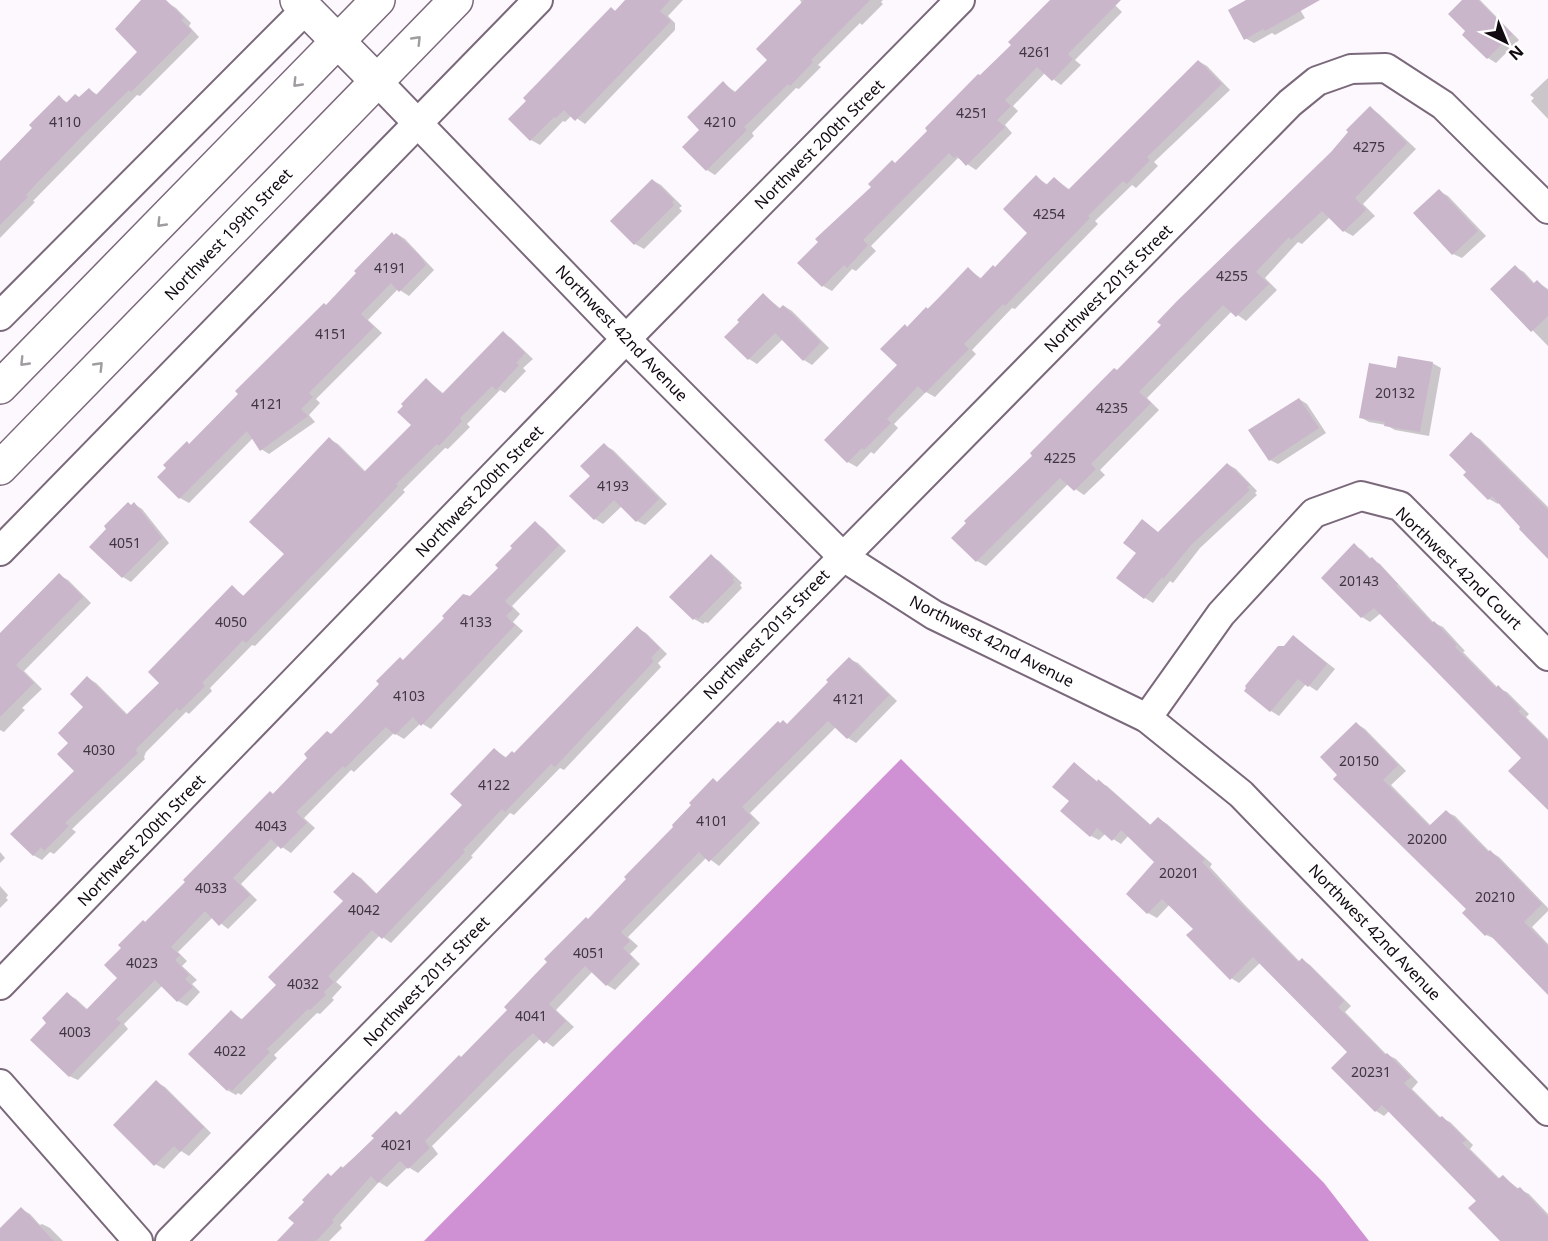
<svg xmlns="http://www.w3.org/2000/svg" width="1548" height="1241" font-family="'Noto Sans',sans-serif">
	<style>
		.water { fill: #d090d4 }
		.shadow { fill: #0003 }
		.building { fill: #cab6cb }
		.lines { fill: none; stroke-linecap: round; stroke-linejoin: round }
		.street-casing { stroke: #7a687b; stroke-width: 32 }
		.secondary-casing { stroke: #7a687b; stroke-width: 36 }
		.primary-casing { stroke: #7a687b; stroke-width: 36 }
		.street { stroke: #fff; stroke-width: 28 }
		.secondary { stroke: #fff; stroke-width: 33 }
		.primary { stroke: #fff; stroke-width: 33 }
		.oneway { stroke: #a09da0 }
		.labels { text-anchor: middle; stroke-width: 6; stroke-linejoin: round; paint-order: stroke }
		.number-label { font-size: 14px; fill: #3f3540 }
		.street-label { font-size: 16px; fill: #110a11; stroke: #fff }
	</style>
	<rect width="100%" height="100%" fill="#fdf8fd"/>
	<path class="water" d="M901,759L1324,1183L1369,1241H424Z"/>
	<g class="shadow">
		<path d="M143,0H163L176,8L191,23L189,26L199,37L140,96L137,95L33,201L35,202L0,238V163L34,128L59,97L68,103L80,98L89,90L98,95L139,52Z"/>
		<path d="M627,0H683L668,16L675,23V30L585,124L572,115L565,122L563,121L540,145L531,140L510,119L611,9L615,11Z"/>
		<path d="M800,0H883L881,2L883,4L862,25L860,23L818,65L821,67L799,89L796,88L752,133L754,136L715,175L707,170L701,130L723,83L737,93L769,60L802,4Z"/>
		<path d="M1052,0H1116L1113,3L1122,12L1075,60L1081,65L1061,85L1045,73L1013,106L1018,111L1005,125L1012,133L976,170L958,158L871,246L876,251L856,271L852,269L832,291L823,286L896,164L1013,45Z"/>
		<path d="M1249,0H1294L1305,18L1275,35L1272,33L1254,43L1245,38Z"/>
		<path d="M1464,0H1480L1519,40L1496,63L1488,58Z"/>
		<path d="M1198,61L1207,66L1230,90L1154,162L1158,166L1136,188L1132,185L1095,221L1098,224L1015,309L1012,308L972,350L976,354L935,397L926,392L894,424L898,428L874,454L871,452L857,467L848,462L826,440L899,365L908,328L968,269L982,279L996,268L1029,233L1036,177L1048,185L1054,178L1070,190Z"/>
		<path d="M1548,78V119L1531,101L1534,98L1530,95Z"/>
		<path d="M1370,108L1379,114L1416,149L1363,204L1375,216L1353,236L1344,231L1330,217L1302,244L1298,242L1265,278L1277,290L1246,321L1232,311L1147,398L1159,410L1100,470L1105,475L1084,495L1068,484L986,566L977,561L994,497L1332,153Z"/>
		<path d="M652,180L661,185L682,206L679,208L682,211L644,249L635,244L612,221Z"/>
		<path d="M1439,191L1448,196L1486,236L1462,258L1453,254Z"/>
		<path d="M397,234L405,239L434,270L409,296L398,289L368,320L382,333L316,399L320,403L309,415L315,422L269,454L261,449L253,438L189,503L180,498L191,445Z"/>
		<path d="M1515,267L1524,272L1535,284L1537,282L1548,289V346L1492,289Z"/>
		<path d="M764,295L781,309L784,306L792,311L829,348L812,365L804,360L783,339L757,364L749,359L741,322Z"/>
		<path d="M503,333L511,338L533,359L523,368L526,371L505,393L500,390L467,424L470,427L448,449L445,448L403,490L405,492L255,646L252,645L210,688L212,691L189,714L186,712L146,752L144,757L145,759L72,829L76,832L54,854L50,852L42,860L33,855L76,771L70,743L85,707L88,678L96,683L128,715L161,683L232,587L245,597L286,554L329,439L338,444L366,472L413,425L427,380L444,394Z"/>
		<path d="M1432,363L1441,368L1429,436L1395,430L1386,425L1369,422L1360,417Z"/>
		<path d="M1299,399L1307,404L1326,433L1278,464L1270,460Z"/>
		<path d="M1471,434L1480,439L1548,507V557L1499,502L1498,504L1489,499L1468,472Z"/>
		<path d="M604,445L613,450L667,504L645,525L637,521L622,506L603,524L595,519L572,496L592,475Z"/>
		<path d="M1227,464L1236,469L1257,491L1255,493L1257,495L1200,548L1173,583L1170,581L1153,603L1145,598Z"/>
		<path d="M134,504L142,509L169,543L131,582L123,577L132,506Z"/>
		<path d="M535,523L543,528L566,551L512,606L520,614L513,622L523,631L431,729L421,723L404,739L394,733L354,772L351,770L304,818L315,828L291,853L279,845L241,884L257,900L228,929L213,917L178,952L187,961L182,966L197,980L192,984L200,992L187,1006L178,1001L162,986L124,1024L128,1029L78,1080L69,1076L49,1023L67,994L76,999L88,1010L119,977L146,923L404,661L500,567Z"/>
		<path d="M1354,545L1362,550L1371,559L1380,564L1434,623L1443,627L1465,651L1463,652L1498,688L1507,692L1529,714L1526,717L1548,739V808L1523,758L1381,613L1370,622L1362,617Z"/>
		<path d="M711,556L719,561L742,583L740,585L742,588L708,623L705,622L703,624L694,619L671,597Z"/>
		<path d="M59,575L68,580L91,603L24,671L42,689L22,708L25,710L4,732L0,730V635Z"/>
		<path d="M637,628L646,633L667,654L658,663L661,667L564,770L560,768L514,815L510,813L471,856L473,857L391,943L380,935L336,982L342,987L332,998L334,1000L320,1014L317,1013L274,1055L277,1058L241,1095L238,1093L236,1095L227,1090L232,1012L243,1020L278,985L346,901L353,873L361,878L378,895L464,805L495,750L507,758L515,755Z"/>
		<path d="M1301,642L1335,669L1317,691L1306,684L1279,716L1271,711L1284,648Z"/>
		<path d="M849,659L858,663L897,701L856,743L848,738L836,727L750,813L760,823L719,866L707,857L628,937L638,946L630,954L640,964L615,990L607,985L593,971L556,1010L574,1027L553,1047L541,1038L432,1146L438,1154L418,1173L408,1167L387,1187L379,1182L340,1225L342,1228L329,1241H279L296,1223L332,1177L401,1116L462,1058L509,1010L588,920L718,783L788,725L830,682Z"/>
		<path d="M1357,724L1365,729L1406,771L1391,785L1431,826L1446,812L1455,816L1489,851L1499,857L1548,908V911L1532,927L1548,944V993L1495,939L1486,935L1468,909L1339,775Z"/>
		<path d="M1075,764L1098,782L1107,786L1152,826L1159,819L1167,824L1212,864L1210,867L1243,903L1300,962L1302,960L1310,965L1351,1006L1345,1012L1386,1054L1396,1059L1418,1082L1412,1089L1441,1118L1450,1122L1473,1145L1470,1149L1500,1179L1503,1177L1519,1189L1529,1194L1548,1214V1241H1503L1478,1201L1390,1110L1384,1116L1376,1111L1349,1052L1261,962L1239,983L1231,978L1195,929L1170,904L1157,918L1148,913L1129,894L1156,862L1129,835L1121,844L1105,834L1099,840L1091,836L1071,801Z"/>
		<path d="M0,852L5,858L0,863Z"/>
		<path d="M0,886L8,895L6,898L8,900L0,908Z"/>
		<path d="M156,1082L165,1087L211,1133L189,1156L181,1151L164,1169L155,1164Z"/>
		<path d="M21,1209L30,1214L40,1225L42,1224L50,1228L63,1241H0V1230Z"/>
	</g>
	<g class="building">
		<path d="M141,0H166L184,18L181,20L192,31L131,92L129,90L84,134L35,185L26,195L28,197L0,225V161L32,128L29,125L59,95L66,103L75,94L79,97L89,88L96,95L137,52L115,29Z"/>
		<path d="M625,0H670L660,11L671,21L575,121L564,110L556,118L554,117L530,141L508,119L526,101L523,98L611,7L615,11Z"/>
		<path d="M804,0H870L811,60L813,62L790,86L788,84L744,127L747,130L706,171L682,147L699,130L687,117L723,81L734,93L767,60L756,49Z"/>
		<path d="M1050,0H1121L1068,54L1073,59L1052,81L1037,67L1005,100L1011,106L997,120L1005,127L966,166L957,156L954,158L949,153L863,240L868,245L847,268L844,265L822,287L797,263L818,242L815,239L871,187L868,184L892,160L895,163L927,131L925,128L978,74L980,75L1011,45L1008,42Z"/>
		<path d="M1246,0H1320L1265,31L1263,29L1244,40L1228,10Z"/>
		<path d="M1462,0H1478L1512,34L1487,59L1462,35L1465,31L1448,14Z"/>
		<path d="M1198,60L1222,84L1147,157L1150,160L1127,184L1123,181L1088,216L1090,218L1005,306L1003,304L964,344L969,349L925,393L918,386L887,419L891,423L864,450L862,448L847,463L824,440L897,365L880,349L905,324L907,327L926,307L928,309L968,267L980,279L993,265L995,267L1027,233L1003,209L1036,175L1046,185L1054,177L1068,190Z"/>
		<path d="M1370,106L1407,143L1355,198L1366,210L1343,232L1322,211L1291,240L1289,237L1256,272L1269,284L1236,317L1223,305L1139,392L1151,403L1091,464L1096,469L1074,491L1060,478L976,562L951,538L966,523L964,521L1032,456L1030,453L1114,368L1117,370L1161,325L1157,322L1177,301L1331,152L1348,132L1346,130Z"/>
		<path d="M652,179L674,200L672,202L674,205L634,245L610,221Z"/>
		<path d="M1439,189L1478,231L1452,255L1413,213Z"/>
		<path d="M392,232L394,235L396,233L419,255L426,265L399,292L391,283L361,314L374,327L309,393L313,397L301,409L308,416L260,451L247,431L179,499L157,477L166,468L163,465L187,441L189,444L238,394L235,391L324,303L326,305L356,273L354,271Z"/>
		<path d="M1515,265L1533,284L1537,280L1548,291V316L1531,332L1490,289Z"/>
		<path d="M763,293L779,309L783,305L821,342L803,361L775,333L748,360L724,337L739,322L737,320Z"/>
		<path d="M503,331L525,353L516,363L519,365L496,390L492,386L460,418L462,421L439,446L437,444L396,484L398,486L344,543L246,643L243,640L202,683L205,686L180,711L177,708L137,748L136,751L138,753L65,823L69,826L44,851L41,847L33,856L10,834L74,771L57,754L68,743L58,733L83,707L70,694L87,676L126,715L159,683L148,672L232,585L243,596L284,554L249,522L329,437L364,472L411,425L397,412L403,406L401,404L426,378L442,394Z"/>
		<path d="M1398,356L1433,362L1420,432L1384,426L1385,422L1359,418L1369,363L1396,368Z"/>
		<path d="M1299,398L1319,428L1269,461L1248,430Z"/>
		<path d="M1471,432L1548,510V559L1519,529L1520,527L1492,496L1488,500L1463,475L1466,472L1449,455Z"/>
		<path d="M604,443L659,499L636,522L614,500L594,520L569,496L590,476L580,466Z"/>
		<path d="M1227,463L1250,485L1247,487L1250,490L1192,544L1163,579L1162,577L1144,599L1116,578L1136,553L1123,543L1142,519L1158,532Z"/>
		<path d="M128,502L131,505L134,502L162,538L122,578L89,547L106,529L104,526Z"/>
		<path d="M535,521L559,545L505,601L513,609L506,616L515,625L421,726L413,717L395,735L386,727L345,768L343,766L296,812L307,823L281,849L271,839L233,878L250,895L219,926L205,911L171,947L180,955L175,960L189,975L185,979L193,987L177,1002L155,980L116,1019L121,1023L69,1077L30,1040L46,1023L42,1018L67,992L86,1010L117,978L104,965L121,948L118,945L143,920L145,922L185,882L183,880L270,791L273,794L307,758L304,754L327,731L331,734L362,702L379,684L376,681L400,657L403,660L444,618L442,616L463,594L470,596L498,568L495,565L512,548L510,546Z"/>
		<path d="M1354,543L1369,559L1372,557L1398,584L1396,586L1432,623L1434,621L1457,645L1455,647L1496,688L1498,685L1521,709L1518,711L1548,741V810L1508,771L1521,758L1433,668L1374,608L1361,618L1321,578Z"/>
		<path d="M711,554L734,578L732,580L735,582L698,619L696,617L693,620L669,597Z"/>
		<path d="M59,573L83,597L16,665L34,683L0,717V633Z"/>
		<path d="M637,626L660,648L651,658L654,661L555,767L551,764L505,812L502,809L463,850L465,852L382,939L372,930L328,976L334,982L324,992L326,995L310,1010L308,1009L267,1049L270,1052L232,1091L229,1088L227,1091L188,1054L231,1010L241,1020L276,985L268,977L343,901L333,892L353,872L376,894L462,805L450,794L494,748L505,758L512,751L514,753Z"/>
		<path d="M1293,635L1327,664L1308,687L1298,679L1270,712L1244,691L1246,688L1245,686L1278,646H1284Z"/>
		<path d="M849,657L889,695L847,739L828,721L742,807L753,818L709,862L699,852L621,932L630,941L623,948L633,958L606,986L585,966L549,1004L566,1021L544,1044L533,1033L511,1053L425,1141L430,1148L408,1169L400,1161L378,1183L371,1176L332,1220L334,1222L316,1241H277L294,1223L288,1218L304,1202L302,1200L328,1173L331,1176L341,1166L343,1168L374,1138L371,1136L396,1111L400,1115L459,1055L461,1057L507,1010L504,1007L547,962L544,959L586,917L588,919L626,879L624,877L673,827L672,825L691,805L689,803L713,778L717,782L778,721L780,723L783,720L787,724L828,682L826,680Z"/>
		<path d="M1356,722L1398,765L1383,780L1429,826L1446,810L1488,852L1490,850L1542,904L1524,922L1548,946V995L1488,933L1485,936L1462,913L1466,909L1333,779L1337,775L1320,757Z"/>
		<path d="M1074,762L1097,782L1098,779L1150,825L1158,817L1205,859L1202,862L1234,897L1298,962L1302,958L1344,1001L1338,1007L1385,1055L1387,1053L1411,1077L1404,1083L1439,1118L1442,1116L1466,1140L1462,1143L1498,1179L1503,1175L1517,1189L1520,1187L1548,1217V1241H1500L1468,1208L1476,1201L1382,1105L1375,1112L1331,1068L1347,1052L1253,957L1230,980L1186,935L1193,929L1162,899L1147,914L1126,894L1154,862L1121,830L1112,841L1097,828L1090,837L1060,811L1069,801L1052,787Z"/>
		<path d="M156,1080L204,1127L180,1152L174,1146L154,1166L113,1125Z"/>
		<path d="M21,1207L54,1241H0V1228Z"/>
	</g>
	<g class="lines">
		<defs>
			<g id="street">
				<path d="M377,81L626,339L842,556L934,615L1147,718L1241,794L1548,1111"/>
				<path d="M0,316L306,9"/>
				<path d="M0,551L538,0"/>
				<path d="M1147,718L1221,614L1314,513L1361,496L1400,506L1548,656"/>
				<path d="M0,985L626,339L960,0"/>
				<path d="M0,1084L138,1241"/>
				<path d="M170,1241L1290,103L1317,81L1351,69L1386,68L1443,105L1548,209"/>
			</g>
			<path id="secondary" d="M297,0L377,81"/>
			<g id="primary">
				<path d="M0,387L378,0"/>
				<path d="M0,468L456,0"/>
			</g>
		</defs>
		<use href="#street" class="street-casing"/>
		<use href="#secondary" class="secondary-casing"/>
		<use href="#primary" class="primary-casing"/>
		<use href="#street" class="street"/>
		<use href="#secondary" class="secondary"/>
		<use href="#primary" class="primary"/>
	</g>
	<defs><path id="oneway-chevron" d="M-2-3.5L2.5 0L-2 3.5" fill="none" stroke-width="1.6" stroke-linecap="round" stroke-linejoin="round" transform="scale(1.5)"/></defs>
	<g class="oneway">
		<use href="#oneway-chevron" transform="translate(417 40) rotate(-46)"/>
		<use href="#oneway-chevron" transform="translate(297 83) rotate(134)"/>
		<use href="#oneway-chevron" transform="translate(161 223) rotate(134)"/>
		<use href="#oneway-chevron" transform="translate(24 362) rotate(134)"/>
		<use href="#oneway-chevron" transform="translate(99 366) rotate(-46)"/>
	</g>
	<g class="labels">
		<g class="number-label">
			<text x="1035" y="57">4261</text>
			<text x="972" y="118">4251</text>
			<text x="65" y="127">4110</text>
			<text x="720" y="127">4210</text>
			<text x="1369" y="152">4275</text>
			<text x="1049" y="219">4254</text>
			<text x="390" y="273">4191</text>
			<text x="1232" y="281">4255</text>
			<text x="331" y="339">4151</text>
			<text x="1395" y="398">20132</text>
			<text x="267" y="409">4121</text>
			<text x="1112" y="413">4235</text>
			<text x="1060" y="463">4225</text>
			<text x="613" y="491">4193</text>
			<text x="125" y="548">4051</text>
			<text x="1359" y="586">20143</text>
			<text x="231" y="627">4050</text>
			<text x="476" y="627">4133</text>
			<text x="409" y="701">4103</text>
			<text x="849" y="704">4121</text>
			<text x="99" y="755">4030</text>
			<text x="1359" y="766">20150</text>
			<text x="494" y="790">4122</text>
			<text x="712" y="826">4101</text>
			<text x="271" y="831">4043</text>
			<text x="1427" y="844">20200</text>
			<text x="1179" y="878">20201</text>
			<text x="211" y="893">4033</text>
			<text x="1495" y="902">20210</text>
			<text x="364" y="915">4042</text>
			<text x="589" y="958">4051</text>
			<text x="142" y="968">4023</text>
			<text x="303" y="989">4032</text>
			<text x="531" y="1021">4041</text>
			<text x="75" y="1037">4003</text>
			<text x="230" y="1056">4022</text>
			<text x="1371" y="1077">20231</text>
			<text x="397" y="1150">4021</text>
		</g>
		<g class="street-label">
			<text transform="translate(819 144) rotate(-45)" y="6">Northwest 200th Street</text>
			<text transform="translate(228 234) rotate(-46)" y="6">Northwest 199th Street</text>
			<text transform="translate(1108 288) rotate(-45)" y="6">Northwest 201st Street</text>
			<text transform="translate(622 333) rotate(46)" y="6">Northwest 42nd Avenue</text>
			<text transform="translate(479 491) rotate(-46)" y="6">Northwest 200th Street</text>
			<text transform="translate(1459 568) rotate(44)" y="6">Northwest 42nd Court</text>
			<text transform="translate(766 634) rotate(-46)" y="6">Northwest 201st Street</text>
			<text transform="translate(992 641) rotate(27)" y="6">Northwest 42nd Avenue</text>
			<text transform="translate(141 840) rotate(-46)" y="6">Northwest 200th Street</text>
			<text transform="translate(1375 932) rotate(46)" y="6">Northwest 42nd Avenue</text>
			<text transform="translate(426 981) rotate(-46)" y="6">Northwest 201st Street</text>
		</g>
	</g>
	<g transform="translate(1506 42) rotate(137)" stroke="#ffffff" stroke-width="4.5" paint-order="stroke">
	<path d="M0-4.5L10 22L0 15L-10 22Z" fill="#110a11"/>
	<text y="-9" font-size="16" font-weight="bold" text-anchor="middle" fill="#110a11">N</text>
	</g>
</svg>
